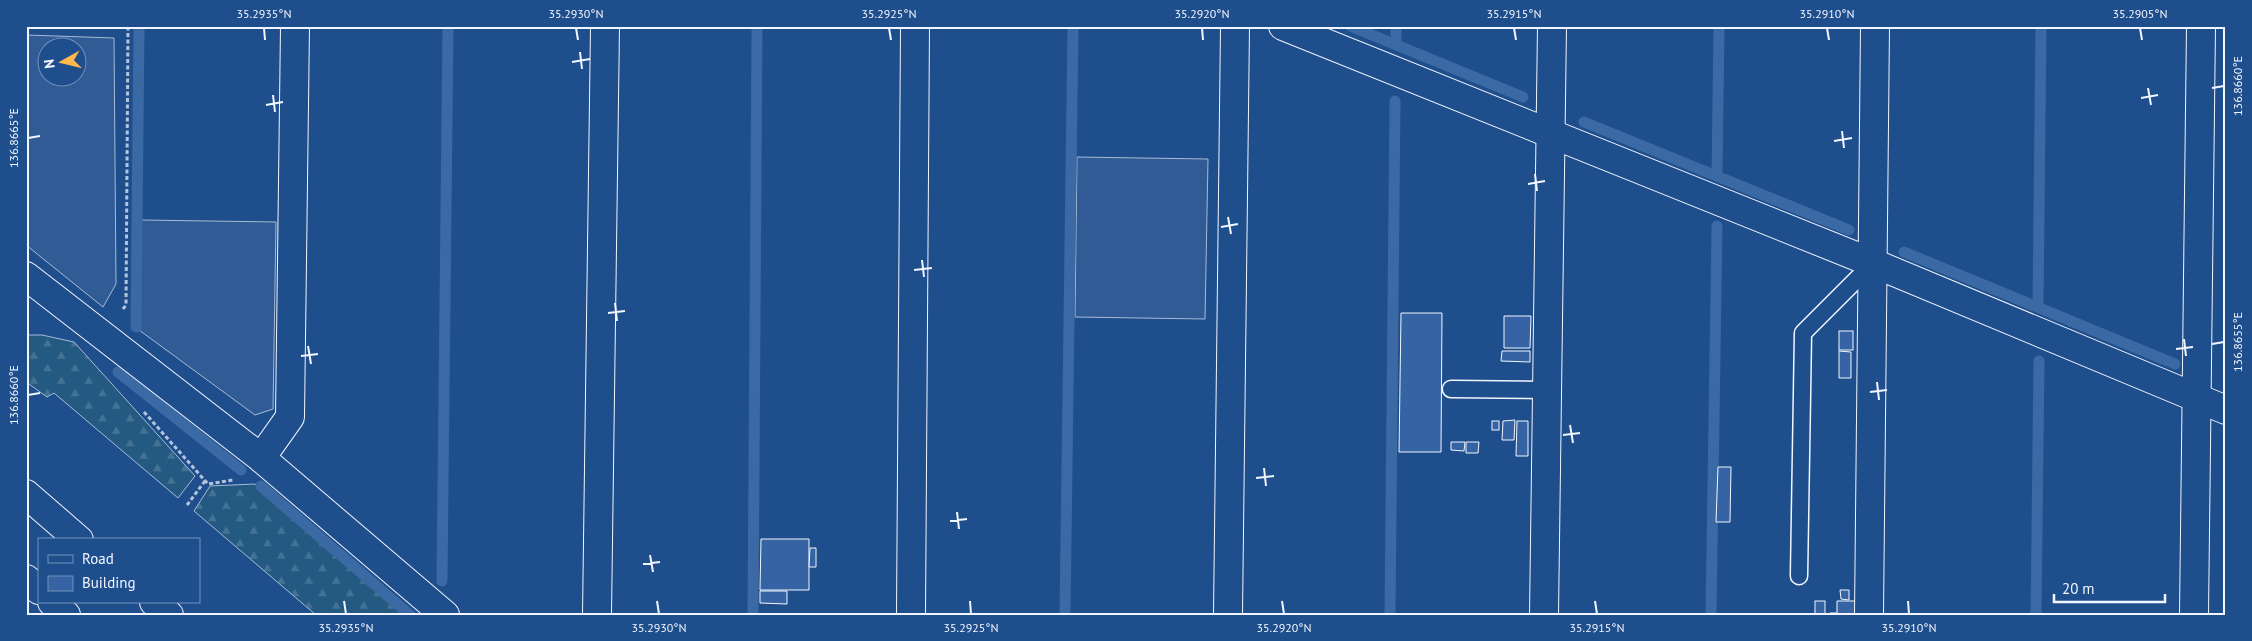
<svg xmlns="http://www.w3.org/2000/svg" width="2252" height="641" font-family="'PT Sans',sans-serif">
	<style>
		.forest { fill: url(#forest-firs); stroke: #a8bbd7 }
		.parking { fill: #305b95; stroke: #a8bbd7; fill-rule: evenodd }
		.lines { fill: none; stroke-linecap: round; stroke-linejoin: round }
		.stream { stroke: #3b69a3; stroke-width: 11 }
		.building { fill: #3563a3; stroke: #f2f6ff }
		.service-casing { stroke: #f2f6ff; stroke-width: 19 }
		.minor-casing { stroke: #f2f6ff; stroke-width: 30 }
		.motorway-casing { stroke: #f2f6ff; stroke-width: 30 }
		.path { stroke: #b3c4dc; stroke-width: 3; stroke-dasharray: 4 2.5; stroke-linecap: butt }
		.service { stroke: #1f4e8c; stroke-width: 16 }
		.minor { stroke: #1f4e8c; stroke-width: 28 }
		.motorway { stroke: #1f4e8c; stroke-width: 28 }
		.ticks { fill: none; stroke: #f2f6ff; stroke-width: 2 }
		.neatline { fill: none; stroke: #f2f6ff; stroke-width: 2 }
		.ticks-label { font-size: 12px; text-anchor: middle; fill: #f2f6ff }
	</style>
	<defs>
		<pattern id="forest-firs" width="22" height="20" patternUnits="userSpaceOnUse" patternTransform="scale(1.25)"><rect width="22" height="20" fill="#245a82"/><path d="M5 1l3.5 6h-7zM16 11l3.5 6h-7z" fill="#447295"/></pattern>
	</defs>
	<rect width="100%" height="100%" fill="#1f4e8c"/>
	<g class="forest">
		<path d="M26,335H42L74,342L195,476L178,498L54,393L47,397L26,382Z"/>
		<path d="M255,484L404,615H316L194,511L210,486Z"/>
	</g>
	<g class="parking">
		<path d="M26,35L114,38L116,284L103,307L26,245ZM48,48H78V78H48Z"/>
		<path d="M1077,157L1208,159L1205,319L1075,317Z"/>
		<path d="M141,220L276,222L273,409L255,415L139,330Z"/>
	</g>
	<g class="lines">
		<g class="stream">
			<path d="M1350,26L1523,97"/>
			<path d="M1396,45V26"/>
			<path d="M1584,122L1849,230"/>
			<path d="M1717,176L1719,26"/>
			<path d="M1904,252L2175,364"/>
			<path d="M2038,307L2041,26"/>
			<path d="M136,327L139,26"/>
			<path d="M118,372L241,470"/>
			<path d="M261,486L410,615"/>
			<path d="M442,581L448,26"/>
			<path d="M753,615L757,26"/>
			<path d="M1065,615L1073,26"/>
			<path d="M1390,615L1395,101"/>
			<path d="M1711,615L1717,226"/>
			<path d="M2036,615L2039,361"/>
		</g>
	</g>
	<g class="building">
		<path d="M1401,313H1442L1441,452H1399Z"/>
		<path d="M1504,316H1531L1530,348H1504Z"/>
		<rect x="1839" y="331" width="14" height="19"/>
		<path d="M1502,351H1530V362L1501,361Z"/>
		<path d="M1839,351L1851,352V378H1839Z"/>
		<path d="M1515,420L1514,440H1502L1503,421Z"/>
		<rect x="1492" y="421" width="7" height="9"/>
		<path d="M1517,421H1528V456H1516Z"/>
		<path d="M1451,442H1465L1464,451L1451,450Z"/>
		<path d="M1466,442H1479L1478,453H1466Z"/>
		<path d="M1718,467H1731L1730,522H1716Z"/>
		<path d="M761,539H809V590H760Z"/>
		<path d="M810,548H816V567H809Z"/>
		<path d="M1840,590H1849V600L1841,599Z"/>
		<path d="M760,591H787V604L760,603Z"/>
		<rect x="1815" y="601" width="10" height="14"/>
		<path d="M1837,601H1856V615H1830V613H1837Z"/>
	</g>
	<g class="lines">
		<defs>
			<g id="service">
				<path d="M1451,389L1547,390"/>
				<path d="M1799,576L1803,333L1873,263"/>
			</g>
			<g id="minor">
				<path d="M1283,26L1873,263L2226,410"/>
				<path d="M26,276L261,458L445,615"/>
				<path d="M261,458L290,417L295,26"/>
				<path d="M597,615L605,26"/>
				<path d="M911,615L915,26"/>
				<path d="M1228,615L1235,26"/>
				<path d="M1544,615L1552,26"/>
				<path d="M1869,615L1875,26"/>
				<path d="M2194,615L2201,26"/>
			</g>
			<g id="motorway">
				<path d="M26,494L79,540"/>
				<path d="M26,579L39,590"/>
				<path d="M52,602L66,615"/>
				<path d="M154,602L169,615"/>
			</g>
		</defs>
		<use href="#service" class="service-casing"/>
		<use href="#minor" class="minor-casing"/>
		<use href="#motorway" class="motorway-casing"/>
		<g class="path">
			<path d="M123,309L126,305L128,26"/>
			<path d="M144,412L208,484L233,480"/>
			<path d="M187,505L205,481"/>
		</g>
		<use href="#service" class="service"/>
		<use href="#minor" class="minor"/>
		<use href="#motorway" class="motorway"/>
	</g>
	<path class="ticks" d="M264,28L265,40M576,28L578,40M889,28L891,40M1202,28L1203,40M1514,28L1516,40M1827,28L1829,40M2140,28L2142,40M580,52L582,69M572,62L590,59M2148,88L2151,105M2212,88L2224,86M273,95L275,112M2141,98L2158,95M266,105L283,102M1842,131L1844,148M28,138L40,136M1834,141L1852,138M1535,174L1537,191M1528,184L1545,181M1228,217L1231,234M1221,227L1238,224M922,260L924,277M914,270L932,268M615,303L617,321M608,313L625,311M2184,339L2186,356M2212,344L2224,342M308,346L311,364M2176,349L2193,347M301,356L318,354M1877,382L1879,400M1870,392L1887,390M28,395L40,393M1570,425L1573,443M1563,435L1580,433M1264,468L1266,486M1256,478L1274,476M957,512L959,529M950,521L967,519M650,555L653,572M643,564L660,562M344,601L346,614M657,601L659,614M970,601L971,614M1282,601L1284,614M1595,601L1597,614M1908,601L1909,614"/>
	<rect width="2252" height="641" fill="none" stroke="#1f4e8c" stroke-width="55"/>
	<rect x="38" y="538" width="162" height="65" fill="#1f4e8c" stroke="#7391ba"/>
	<rect x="48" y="555" width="25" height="8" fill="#1f4e8c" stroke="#7391ba"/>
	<text x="82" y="564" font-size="15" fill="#f2f6ff">Road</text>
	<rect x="48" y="576" width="25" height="15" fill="#3563a3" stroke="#7391ba"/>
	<text x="82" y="588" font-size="15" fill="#f2f6ff">Building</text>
	<g transform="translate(62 62) rotate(262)"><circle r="24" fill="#1f4e8c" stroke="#7391ba"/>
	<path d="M0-4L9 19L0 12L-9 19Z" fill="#ffb74d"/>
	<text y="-8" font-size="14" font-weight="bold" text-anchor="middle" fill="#f2f6ff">N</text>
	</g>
	<path d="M2054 594v8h111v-8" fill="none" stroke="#f2f6ff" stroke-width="2.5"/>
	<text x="2062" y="594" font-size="15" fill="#f2f6ff" stroke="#1f4e8c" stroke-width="4" paint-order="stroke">20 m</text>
	<rect x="28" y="28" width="2196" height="586" class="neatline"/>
	<g class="ticks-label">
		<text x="264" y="18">35.2935°N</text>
		<text x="576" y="18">35.2930°N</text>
		<text x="889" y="18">35.2925°N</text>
		<text x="1202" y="18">35.2920°N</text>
		<text x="1514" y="18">35.2915°N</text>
		<text x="1827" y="18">35.2910°N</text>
		<text x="2140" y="18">35.2905°N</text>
		<text transform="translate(2238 86) rotate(-90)" y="4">136.8660°E</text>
		<text transform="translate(14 138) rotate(-90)" y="4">136.8665°E</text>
		<text transform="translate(2238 342) rotate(-90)" y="4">136.8655°E</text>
		<text transform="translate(14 395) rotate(-90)" y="4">136.8660°E</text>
		<text x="346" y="632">35.2935°N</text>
		<text x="659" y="632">35.2930°N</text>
		<text x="971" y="632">35.2925°N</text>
		<text x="1284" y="632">35.2920°N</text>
		<text x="1597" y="632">35.2915°N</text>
		<text x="1909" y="632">35.2910°N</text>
	</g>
</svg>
